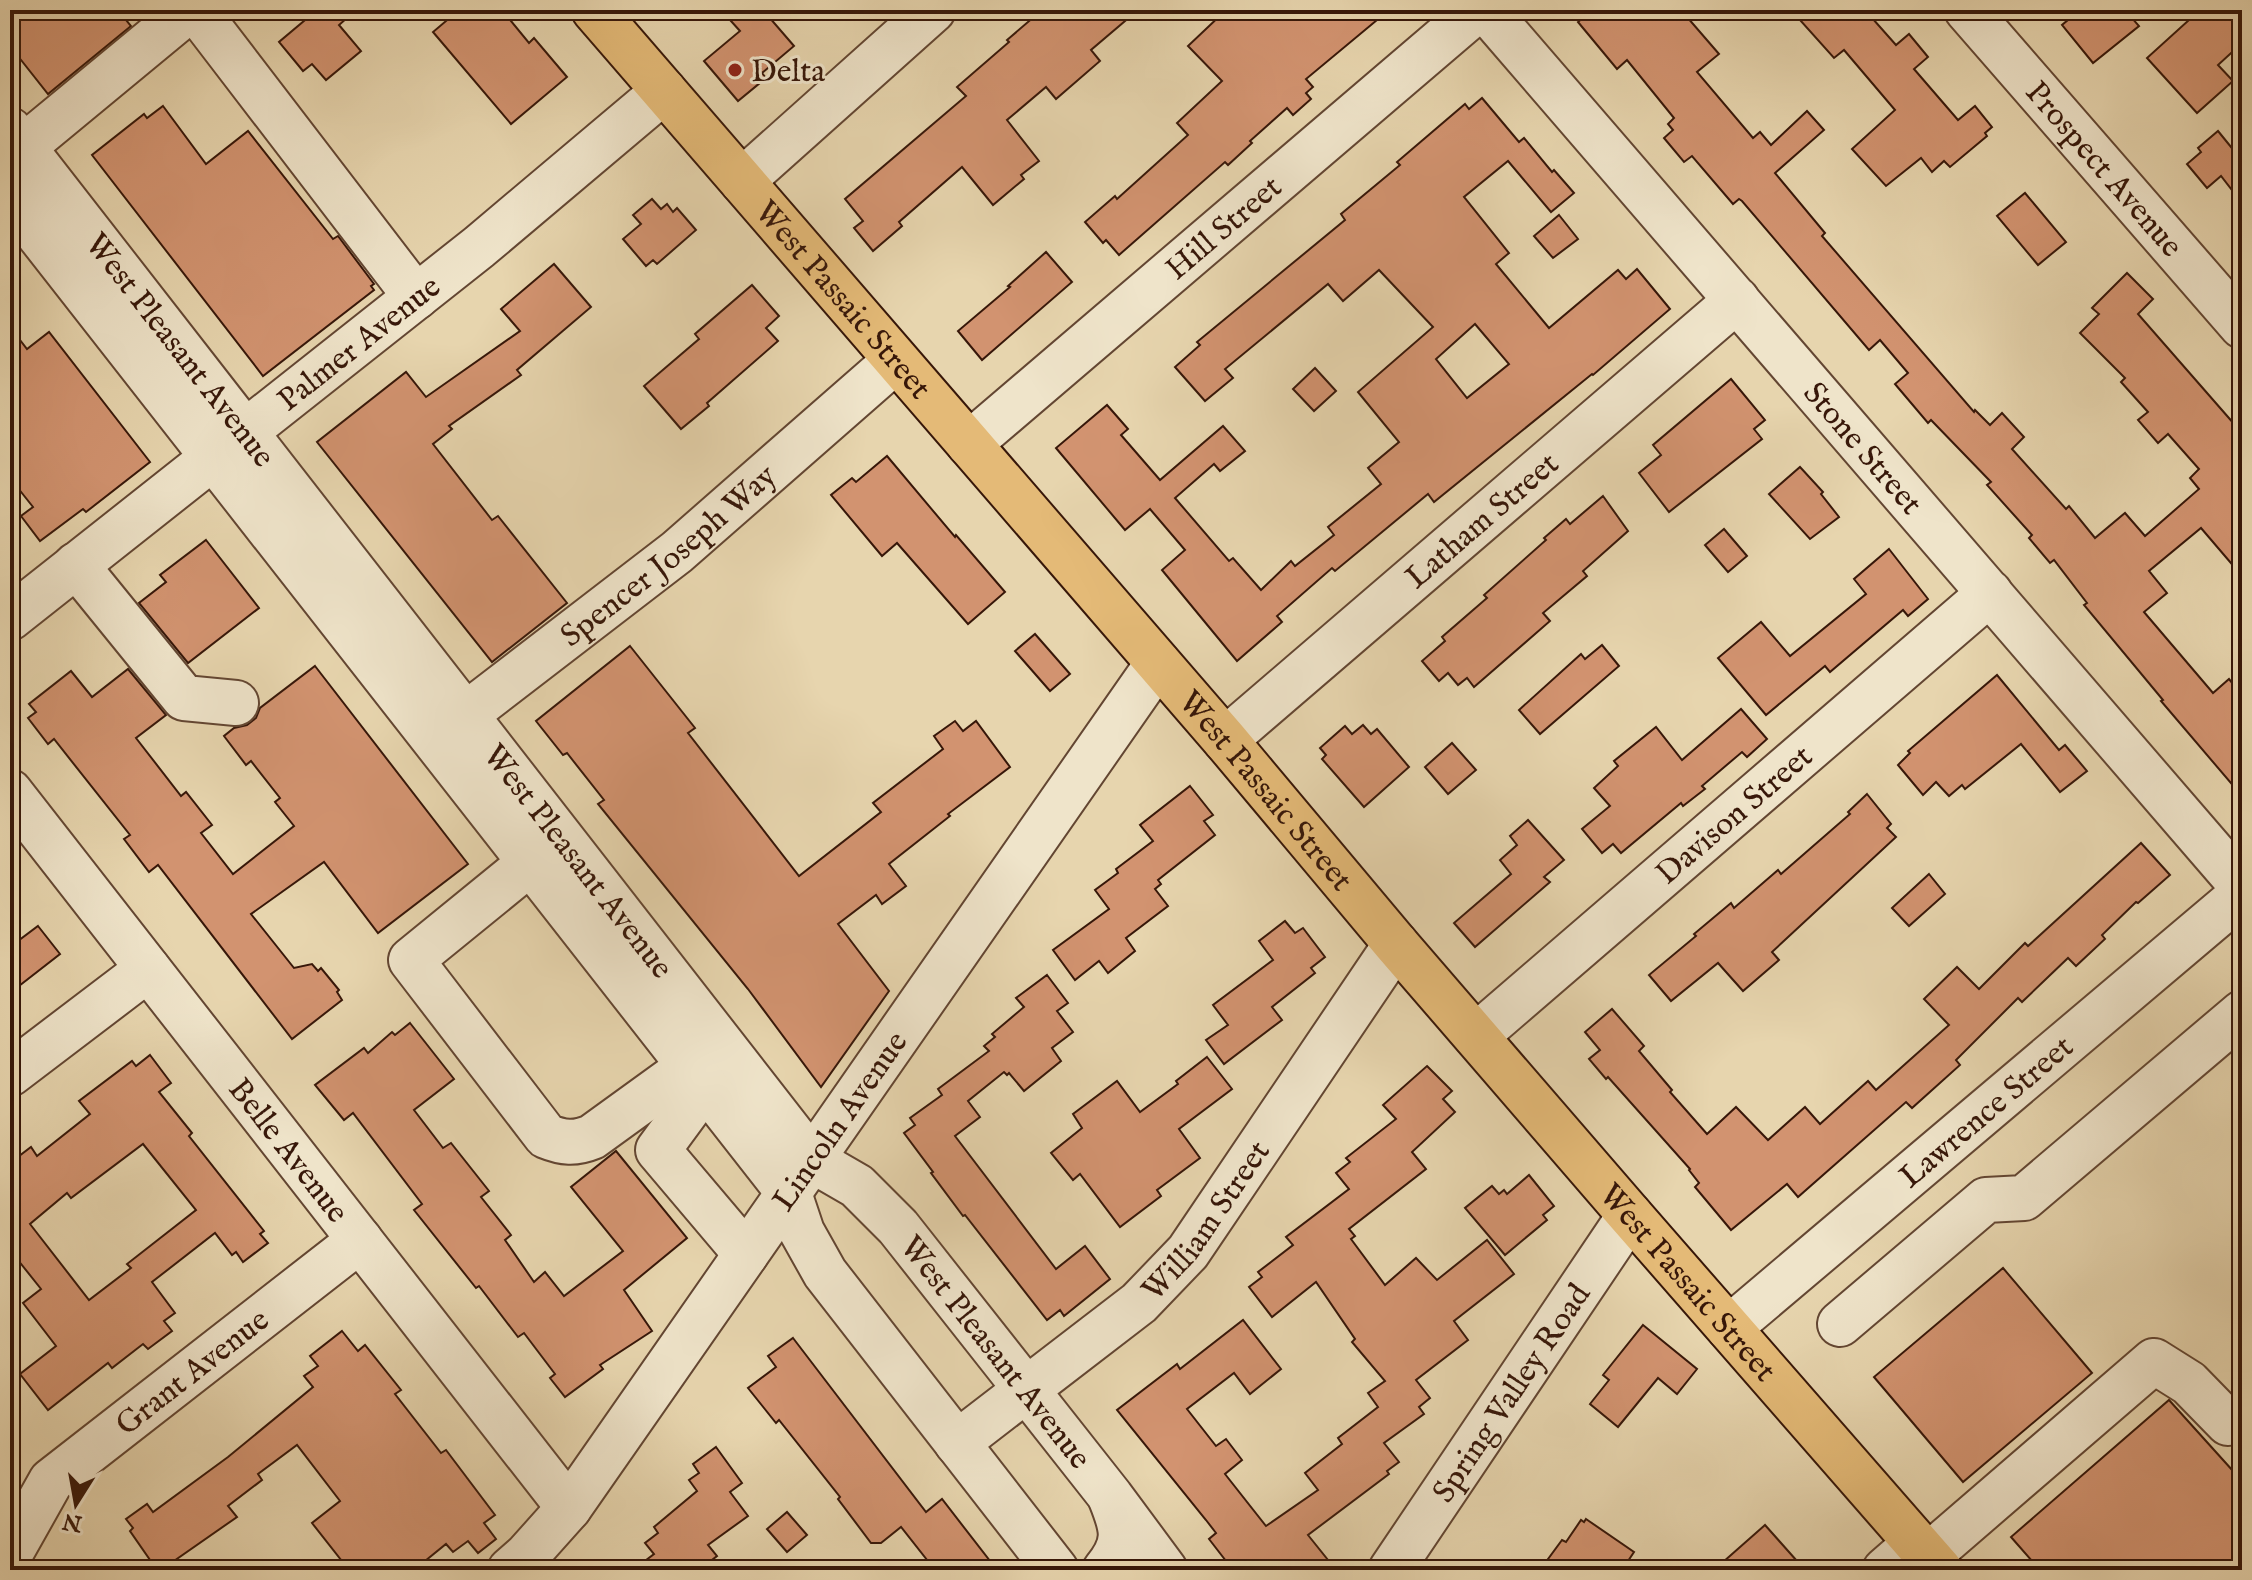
<svg xmlns="http://www.w3.org/2000/svg" width="2252" height="1580" font-family="'IM FELL English',serif">
	<style>
		.building { fill: #d29370; stroke: #371709; stroke-width: 2; fill-rule: evenodd }
		.lines { fill: none; stroke-linecap: round; stroke-linejoin: round }
		.minor-casing { stroke: #634632; stroke-width: 48 }
		.major-casing { stroke: #371709; stroke-width: 48 }
		.minor { stroke: #efe4ca; stroke-width: 44 }
		.major { stroke: #e4ba77; stroke-width: 44 }
		.poi-dot { fill: #8f2418; stroke: #efe4ca; stroke-width: 3 }
		.labels { text-anchor: middle; stroke-width: 6; stroke-linejoin: round; paint-order: stroke }
		.poi-label { font-size: 32px; fill: #371709; stroke: #efe4ca; text-anchor: start }
		.street-label { font-size: 32px; fill: #371709; stroke: #efe4ca }
	</style>
	<rect width="100%" height="100%" fill="#e7d5ae"/>
	<filter id="stains"><feTurbulence type="fractalNoise" baseFrequency=".0025" numOctaves="4"/><feColorMatrix values="0 0 0 0 .2 0 0 0 0 .09 0 0 0 0 .02 0 0 0 .5 -.17"/></filter>
	<radialGradient id="worn" r=".72"><stop offset=".6" stop-color="#630" stop-opacity="0"/><stop offset="1" stop-color="#630" stop-opacity=".3"/></radialGradient>
	<g class="building">
		<path d="M10,10H118L131,26L48,94L10,46Z"/>
		<path d="M317,10H356L339,25L361,51L326,80L312,64L303,71L279,42Z"/>
		<path d="M459,10H502L529,43L534,38L567,77L511,124L433,32Z"/>
		<path d="M721,10H763L794,46L762,73L766,78L738,101L704,61L740,31Z"/>
		<path d="M1042,10H1138L1091,50L1100,61L1056,99L1046,87L1007,120L1039,161L1021,175L1024,179L993,205L962,167L899,222L902,226L873,251L854,228L863,221L845,199L966,96L957,87L1009,42L1007,40Z"/>
		<path d="M1226,10H1389L1306,79L1313,87L1306,93L1311,99L1293,115L1287,108L1250,141L1252,143L1228,165L1225,162L1119,255L1106,240L1103,243L1085,222L1115,196L1117,199L1188,135L1177,123L1222,81L1188,46Z"/>
		<path d="M1592,10H1681L1719,54L1697,72L1753,138L1760,132L1771,145L1807,111L1824,130L1775,173L1825,233L1822,236L1974,412L1975,410L1990,425L2002,413L2024,437L2012,449L2066,509L2069,506L2095,538L2125,513L2145,536L2199,489L2190,478L2199,469L2168,434L2158,443L2138,420L2148,412L2121,382L2125,378L2080,333L2099,314L2092,308L2127,273L2153,299L2138,314L2242,433V576L2201,528L2149,571L2167,593L2144,612L2213,693L2229,679L2242,695V796L2161,701L2163,700L2084,605L2087,603L2054,560L2050,563L2029,538L2032,535L1987,485L1991,482L1931,420L1928,423L1895,384L1908,373L1880,340L1869,350L1742,201L1739,199L1733,204L1692,156L1684,162L1664,138L1673,130L1668,124L1674,118L1627,60L1617,69L1578,22Z"/>
		<path d="M1791,10H1865L1896,45L1909,34L1928,57L1914,69L1958,120L1975,106L1992,127L1985,133L1987,136L1950,167L1944,161L1932,172L1921,158L1886,186L1852,149L1895,110L1844,50L1834,58Z"/>
		<path d="M2080,10H2125L2139,26L2093,63L2062,25Z"/>
		<path d="M2200,10H2242V43L2218,65L2233,81L2197,113L2147,58Z"/>
		<path d="M1482,98L1519,142L1524,138L1552,172L1554,170L1574,193L1551,212L1508,161L1464,197L1509,253L1496,264L1549,328L1618,270L1626,279L1637,269L1670,309L1593,375L1592,374L1434,502L1428,494L1335,571L1332,568L1277,616L1282,622L1237,661L1162,570L1185,550L1150,509L1125,530L1056,448L1107,405L1128,429L1121,435L1160,480L1223,426L1245,451L1220,471L1214,464L1175,498L1229,561L1233,558L1261,590L1291,561L1295,566L1334,535L1328,527L1381,484L1368,468L1399,442L1358,392L1433,327L1379,270L1343,301L1328,284L1225,369L1233,378L1205,401L1175,367L1200,345L1197,342L1345,220L1341,214L1400,165L1397,162L1465,104L1469,109ZM1475,324L1509,364L1467,398L1436,359Z"/>
		<path d="M163,106L206,164L248,131L333,239L338,236L374,284L371,286L374,290L263,376L92,155L144,114L147,118Z"/>
		<path d="M2218,131L2231,147L2242,138V203L2221,176L2207,188L2187,164L2201,152L2198,148Z"/>
		<path d="M2025,193L2066,242L2038,265L1997,216Z"/>
		<path d="M652,199L661,209L667,204L673,212L677,208L696,230L657,264L653,260L646,266L623,239L641,224L633,215Z"/>
		<path d="M1559,215L1578,239L1553,258L1534,236Z"/>
		<path d="M1046,252L1072,282L982,360L958,331L1010,287L1008,286Z"/>
		<path d="M554,264L591,307L517,370L521,375L449,426L452,429L433,444L492,520L498,516L567,603L492,662L317,442L406,372L426,397L520,331L501,309Z"/>
		<path d="M752,285L779,316L766,328L778,341L707,403L709,406L681,429L644,386L699,339L695,334Z"/>
		<path d="M10,327L27,349L49,332L150,462L86,512L83,509L40,541L21,516L33,507L10,478Z"/>
		<path d="M1315,368L1336,391L1314,411L1293,389Z"/>
		<path d="M1731,379L1765,420L1754,429L1762,439L1669,512L1639,473L1661,455L1653,445Z"/>
		<path d="M887,456L955,537L956,535L1005,592L968,624L897,543L882,556L831,495L852,478L856,482Z"/>
		<path d="M1800,467L1823,492L1821,494L1839,517L1810,539L1769,494Z"/>
		<path d="M1603,496L1628,531L1583,571L1587,576L1543,613L1550,621L1474,687L1467,678L1458,685L1448,673L1439,681L1422,661L1445,641L1442,637L1487,598L1484,595L1546,540L1544,538L1566,519L1570,524Z"/>
		<path d="M1724,529L1747,556L1728,572L1705,545Z"/>
		<path d="M206,540L259,608L188,663L139,603L166,582L160,575Z"/>
		<path d="M1889,549L1928,599L1908,616L1903,610L1830,672L1825,666L1766,715L1718,658L1761,622L1790,656L1866,594L1854,579Z"/>
		<path d="M1035,634L1070,674L1050,691L1015,651Z"/>
		<path d="M1602,645L1619,666L1540,734L1519,710L1581,654L1585,659Z"/>
		<path d="M630,646L695,728L688,733L799,876L881,812L873,803L943,749L934,736L955,721L963,731L976,721L1010,767L948,814L950,816L889,864L906,886L882,904L876,895L838,924L889,991L821,1087L748,989L598,804L604,800L567,753L563,755L536,721Z"/>
		<path d="M315,666L468,864L378,933L324,862L251,914L294,968L312,964L318,971L321,968L339,990L337,992L342,1000L292,1039L158,865L149,872L124,839L130,835L54,739L48,744L28,718L36,712L29,704L71,671L92,697L128,669L166,715L136,738L181,796L186,792L212,825L201,833L233,874L294,826L275,802L280,798L251,761L246,765L224,736L234,728L247,725L256,718L260,708Z"/>
		<path d="M1997,675L2059,750L2065,745L2087,771L2060,792L2021,744L1965,789L1962,785L1949,796L1936,782L1923,795L1898,765L1910,753L1908,751Z"/>
		<path d="M1741,709L1767,739L1747,757L1742,752L1702,786L1705,789L1683,806L1681,803L1621,853L1613,844L1602,853L1582,829L1610,806L1594,788L1618,766L1614,761L1656,727L1682,760Z"/>
		<path d="M1363,725L1371,734L1377,729L1409,767L1364,807L1322,759L1326,755L1320,748L1345,726L1352,734Z"/>
		<path d="M1452,743L1476,770L1448,794L1425,767Z"/>
		<path d="M1190,786L1213,815L1204,821L1215,835L1158,880L1161,884L1155,889L1168,906L1126,938L1135,951L1108,973L1099,961L1075,980L1053,950L1109,909L1095,890L1118,873L1116,869L1153,841L1140,825Z"/>
		<path d="M1867,794L1891,824L1887,828L1896,837L1772,952L1779,960L1743,991L1718,963L1671,1001L1649,975L1696,936L1694,934L1731,903L1734,908L1778,870L1781,874L1850,814L1848,812Z"/>
		<path d="M1528,820L1564,860L1544,877L1550,882L1475,947L1454,923L1511,874L1500,860L1517,845L1510,836Z"/>
		<path d="M2141,843L2170,875L2138,903L2136,902L2102,935L2105,939L2076,966L2068,958L2022,1002L2018,998L1956,1060L1960,1065L1912,1108L1906,1102L1798,1197L1787,1184L1731,1230L1695,1187L1699,1183L1689,1170L1690,1169L1608,1077L1606,1079L1589,1059L1600,1050L1585,1032L1612,1009L1644,1046L1639,1051L1672,1090L1670,1092L1707,1134L1736,1107L1768,1140L1805,1107L1820,1124L1868,1081L1876,1090L1949,1025L1924,999L1957,967L1979,989L2025,943L2028,946Z"/>
		<path d="M1929,874L1945,894L1909,926L1892,908Z"/>
		<path d="M1285,921L1295,933L1303,928L1325,957L1311,968L1315,973L1272,1007L1282,1020L1224,1064L1206,1040L1228,1025L1213,1005L1273,960L1259,941Z"/>
		<path d="M38,926L60,954L10,993V947Z"/>
		<path d="M1047,975L1068,1003L1057,1011L1073,1032L1052,1048L1061,1061L1024,1091L1009,1073L1007,1075L1004,1072L968,1101L980,1117L955,1136L1056,1269L1085,1246L1110,1279L1064,1316L1060,1310L1047,1320L965,1215L963,1216L931,1173L933,1172L904,1133L915,1125L910,1118L942,1095L938,1089L989,1051L984,1046L995,1037L992,1034L1024,1007L1016,998Z"/>
		<path d="M410,1023L454,1079L414,1110L443,1148L451,1143L489,1191L481,1197L511,1235L505,1240L534,1282L545,1272L564,1296L623,1251L571,1187L616,1151L687,1238L624,1290L652,1331L600,1365L603,1369L565,1397L550,1378L555,1374L524,1333L518,1337L479,1286L476,1288L414,1210L422,1204L353,1113L344,1120L315,1085L364,1048L368,1053L392,1032L395,1035Z"/>
		<path d="M150,1055L171,1083L159,1092L192,1133L189,1136L264,1231L260,1234L268,1243L243,1262L236,1252L232,1255L215,1233L152,1282L175,1313L164,1321L172,1331L148,1349L143,1344L112,1368L108,1363L48,1410L20,1374L56,1346L23,1303L41,1289L10,1250V1163L31,1147L37,1156L90,1114L79,1101L132,1061L136,1066ZM143,1144L196,1210L127,1264L131,1268L89,1300L30,1224L67,1193L71,1198Z"/>
		<path d="M1207,1057L1232,1089L1179,1129L1200,1158L1157,1190L1161,1196L1120,1227L1080,1174L1073,1180L1051,1153L1082,1128L1073,1114L1117,1081L1140,1112L1178,1084L1176,1081Z"/>
		<path d="M1427,1066L1452,1091L1443,1099L1455,1112L1412,1152L1426,1169L1349,1229L1355,1236L1351,1239L1385,1285L1416,1258L1437,1280L1487,1240L1514,1274L1454,1321L1468,1340L1416,1380L1430,1398L1419,1407L1424,1414L1384,1443L1399,1462L1387,1471L1389,1474L1308,1535L1336,1570H1233L1209,1539L1216,1533L1206,1520L1117,1410L1177,1364L1180,1369L1243,1320L1281,1369L1250,1394L1234,1373L1187,1409L1216,1446L1226,1439L1242,1460L1225,1474L1266,1526L1318,1490L1305,1473L1342,1444L1338,1438L1378,1407L1368,1393L1385,1381L1352,1342L1355,1339L1316,1282L1272,1317L1249,1287L1262,1277L1258,1272L1293,1245L1286,1237L1349,1189L1336,1173L1350,1162L1346,1158L1396,1119L1383,1105Z"/>
		<path d="M1529,1175L1554,1206L1543,1215L1547,1220L1505,1255L1465,1208L1492,1186L1499,1194L1504,1190L1507,1194Z"/>
		<path d="M2003,1268L2092,1373L1963,1482L1874,1377Z"/>
		<path d="M1643,1325L1697,1369L1677,1394L1658,1378L1618,1427L1590,1404L1609,1380L1603,1375Z"/>
		<path d="M342,1331L358,1351L365,1345L401,1390L395,1394L441,1453L446,1450L495,1515L484,1523L496,1539L478,1553L468,1541L453,1552L446,1544L414,1570H349L312,1523L340,1501L297,1445L258,1474L262,1480L228,1506L237,1517L161,1570H157L130,1531L133,1528L126,1519L147,1504L153,1512L228,1457L313,1387L304,1376L318,1366L310,1356Z"/>
		<path d="M793,1338L926,1512L942,1499L997,1570H935L901,1527L881,1543H871L838,1499L840,1497L779,1420L776,1423L748,1388L776,1367L768,1356Z"/>
		<path d="M2169,1400L2242,1481V1570H2040L2011,1537Z"/>
		<path d="M716,1447L742,1483L730,1492L748,1516L708,1545L717,1556L699,1570H633L654,1554L645,1543L658,1533L654,1527L697,1491L689,1480L699,1473L693,1464Z"/>
		<path d="M787,1512L807,1535L787,1552L767,1529Z"/>
		<path d="M1586,1519L1634,1552L1622,1570H1540L1562,1540L1566,1542L1581,1520L1584,1522Z"/>
		<path d="M1765,1525L1805,1570H1714Z"/>
	</g>
	<g class="lines">
		<defs>
			<g id="minor">
				<path d="M196,10L416,297"/>
				<path id="s1" d="M1486,10L2242,886"/>
				<path id="s2" d="M1967,10L2242,326"/>
				<path id="s3" d="M10,130L812,1160L857,1186L898,1227L1111,1497L1165,1570"/>
				<path d="M10,158L189,10"/>
				<path d="M742,181L933,10"/>
				<path d="M10,198L789,1193L802,1232L825,1273L1056,1570"/>
				<path id="s4" d="M969,444L1477,10"/>
				<path d="M76,565L184,698L236,703"/>
				<path id="s5" d="M10,618L479,247L664,91"/>
				<path id="s6" d="M443,732L677,552L895,361"/>
				<path id="s7" d="M1225,740L1737,300"/>
				<path id="s8" d="M10,792L569,1508"/>
				<path d="M530,863L411,960L546,1136C563,1143 575,1144 592,1137L690,1066"/>
				<path id="s9" d="M1476,1036L1990,593"/>
				<path d="M10,1074L148,969"/>
				<path d="M705,1086L658,1150L746,1254"/>
				<path d="M1840,1324L1986,1200L2024,1198L2242,1013"/>
				<path id="s10" d="M1729,1328L2242,894"/>
				<path id="s11" d="M957,1443L1139,1303L1188,1252L1396,944"/>
				<path id="s12" d="M10,1554L51,1481L360,1240"/>
				<path d="M1928,1556L2154,1361L2189,1383L2228,1423"/>
				<path id="s13" d="M510,1570L527,1555L569,1508L1158,663"/>
				<path d="M1105,1570C1127,1543 1123,1529 1111,1499"/>
				<path id="s14" d="M1391,1570L1630,1215"/>
				<path d="M1885,1570L1916,1543"/>
			</g>
			<g id="major">
				<path id="s15" d="M594,10L1225,740L1396,944L1630,1215L1940,1570"/>
			</g>
		</defs>
		<use href="#minor" class="minor-casing"/>
		<use href="#major" class="major-casing"/>
		<use href="#minor" class="minor"/>
		<use href="#major" class="major"/>
	</g>
	<circle class="poi-dot" cx="735" cy="70" r="8"/>
	<g class="labels">
		<g class="poi-label">
			<text x="751" y="81">Delta</text>
		</g>
		<g class="street-label">
			<text dy="11" stroke="none"><textPath href="#s2" startOffset="210">Prospect Avenue</textPath></text>
			<text dy="11" stroke="none"><textPath href="#s4" startOffset="334">Hill Street</textPath></text>
			<text dy="11" stroke="none"><textPath href="#s15" startOffset="382">West Passaic Street</textPath></text>
			<text dy="11" stroke="none"><textPath href="#s5" startOffset="444">Palmer Avenue</textPath></text>
			<text dy="11" stroke="none"><textPath href="#s3" startOffset="278">West Pleasant Avenue</textPath></text>
			<text dy="11" stroke="none"><textPath href="#s1" startOffset="578">Stone Street</textPath></text>
			<text dy="11" stroke="none"><textPath href="#s7" startOffset="338">Latham Street</textPath></text>
			<text dy="11" stroke="none"><textPath href="#s6" startOffset="286">Spencer Joseph Way</textPath></text>
			<text dy="11" stroke="none"><textPath href="#s15" startOffset="1030">West Passaic Street</textPath></text>
			<text dy="11" stroke="none"><textPath href="#s9" startOffset="340">Davison Street</textPath></text>
			<text dy="11" stroke="none"><textPath href="#s3" startOffset="926">West Pleasant Avenue</textPath></text>
			<text dy="11" stroke="none"><textPath href="#s10" startOffset="336">Lawrence Street</textPath></text>
			<text dy="11" stroke="none"><textPath href="#s13" startOffset="558">Lincoln Avenue</textPath></text>
			<text dy="11" stroke="none"><textPath href="#s8" startOffset="454">Belle Avenue</textPath></text>
			<text dy="11" stroke="none"><textPath href="#s11" startOffset="336">William Street</textPath></text>
			<text dy="11" stroke="none"><textPath href="#s15" startOffset="1678">West Passaic Street</textPath></text>
			<text dy="11" stroke="none"><textPath href="#s3" startOffset="1574">West Pleasant Avenue</textPath></text>
			<text dy="11" stroke="none"><textPath href="#s12" startOffset="262">Grant Avenue</textPath></text>
			<text dy="11" stroke="none"><textPath href="#s14" startOffset="214">Spring Valley Road</textPath></text>
		</g>
	</g>
	<rect width="2252" height="1580" fill="none" stroke="#e7d5ae" stroke-width="40"/>
	<rect x="12" y="12" width="2228" height="1556" fill="none" stroke="#371709" stroke-width="4"/>
	<rect x="20" y="20" width="2212" height="1540" fill="none" stroke="#371709" stroke-width="2"/>
	<g transform="translate(76 1504) rotate(191)" stroke="#efe4ca" stroke-width="6" paint-order="stroke">
	<path d="M0-6L14 30L0 20L-14 30Z" fill="#371709"/>
	<text y="-12" font-size="22" font-weight="bold" text-anchor="middle" fill="#371709">N</text>
	</g>
	<rect width="100%" height="100%" filter="url(#stains)"/>
	<rect width="100%" height="100%" fill="url(#worn)"/>
</svg>
